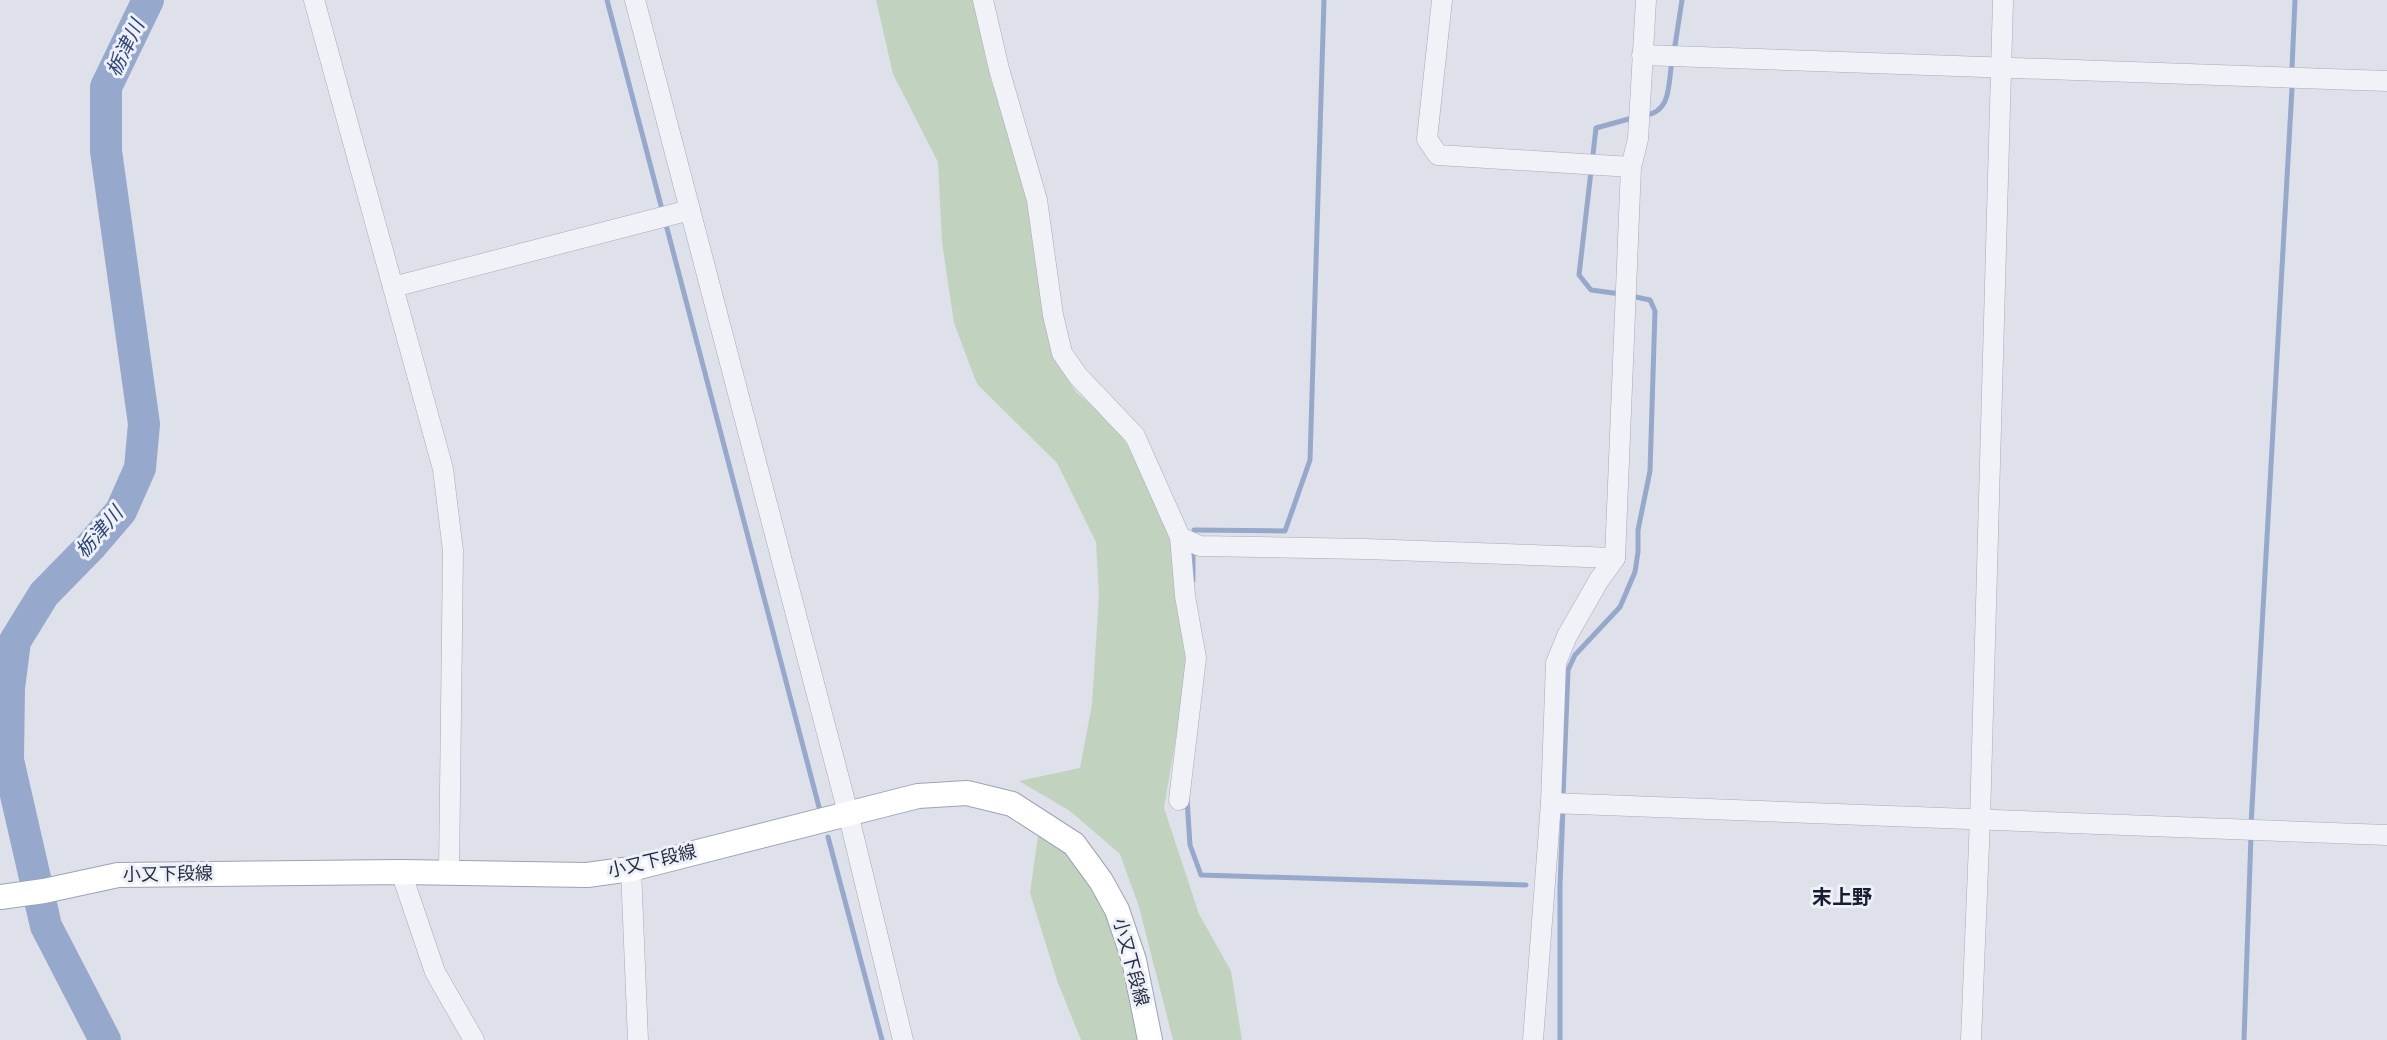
<svg xmlns="http://www.w3.org/2000/svg" width="2387" height="1040" font-family="Quicksand,'Noto Sans JP',sans-serif">
	<style>
		.green { fill: #c1d3be }
		.lines { fill: none; stroke-linecap: round; stroke-linejoin: round }
		.stream { stroke: #96a9cc; stroke-width: 5 }
		.river { stroke: #96a9cc; stroke-width: 32 }
		.minor-casing { stroke: #a7abb7; stroke-width: 21 }
		.major-casing { stroke: #9ca3b5; stroke-width: 26 }
		.minor { stroke: #f1f2f7; stroke-width: 20 }
		.major { stroke: #fff; stroke-width: 24 }
		.labels { text-anchor: middle; stroke-width: 6; stroke-linejoin: round; paint-order: stroke }
		.street-label { font-size: 18px; fill: #262c41; stroke: #edf0f6 }
		.water-label { font-size: 20px; font-style: italic; fill: #2d4478; stroke: #edf0f6 }
		.neighbourhood-label { font-size: 20px; font-weight: bold; fill: #181d31; stroke: #edf0f6 }
	</style>
	<rect width="100%" height="100%" fill="#dee1e9"/>
	<g class="green">
		<path d="M876,0H973L991,81L1017,151L1032,209L1041,303L1052,355L1076,392L1118,427L1154,499L1173,548L1189,661L1164,808L1199,914L1231,971L1242,1040H1173L1139,907L1120,854L1070,811L1019,781L1080,768L1092,704L1099,595L1096,542L1057,463L978,385L975,379L954,323L942,242L938,162L893,74Z"/>
		<path d="M1038,836C1049,842 1065,849 1073,858C1112,899 1128,986 1141,1040H1081L1058,983L1030,893Z"/>
	</g>
	<g class="lines">
		<g class="stream">
			<path d="M607,0L819,807"/>
			<path d="M1674,52L1682,0"/>
			<path d="M2292,68L2295,0"/>
			<path d="M1645,115C1672,112 1668,83 1672,61"/>
			<path d="M1621,294L1591,290L1579,275L1596,128L1636,117"/>
			<path d="M1194,530L1285,531L1310,460L1324,0"/>
			<path d="M1193,580V551"/>
			<path d="M1563,798L1568,670L1575,655L1620,607L1635,572L1638,552V530L1650,471L1655,311L1650,300L1631,296"/>
			<path d="M1187,799L1190,845L1201,875L1526,885"/>
			<path d="M2251,825L2292,88"/>
			<path d="M828,837L882,1040"/>
			<path d="M1560,1040V886L1563,808"/>
			<path d="M2244,1040L2251,835"/>
		</g>
		<path class="river" d="M105,1040L46,926L8,760L9,688L15,641L44,594L91,546L121,511L140,468L144,424L106,151V87L148,0"/>
		<defs>
			<g id="minor">
				<path d="M314,0L443,469L453,551L449,872"/>
				<path d="M635,0L848,813L903,1040"/>
				<path d="M983,0L999,69L1037,200L1053,315L1062,353L1078,376L1135,436L1180,537L1200,546L1365,549L1615,558"/>
				<path d="M1442,0L1427,139L1438,155L1631,167"/>
				<path d="M1642,55L2387,81"/>
				<path d="M393,287L690,210"/>
				<path d="M1179,800L1196,658L1185,596L1180,537"/>
				<path d="M1551,803L2387,835"/>
				<path d="M631,869L638,1040"/>
				<path d="M401,872L435,972L474,1040"/>
				<path d="M1533,1040L1551,803L1556,663L1567,636L1599,580L1615,558L1631,167L1638,139L1646,0"/>
				<path d="M1971,1040L1980,819L2003,0"/>
			</g>
			<path id="major" d="M0,897L44,891L118,875L401,872L587,875L631,869L918,796L967,793L1012,804L1074,844L1101,881L1117,910L1134,960L1150,1040"/>
		</defs>
		<use href="#minor" class="minor-casing"/>
		<use href="#major" class="major-casing"/>
		<use href="#minor" class="minor"/>
		<use href="#major" class="major"/>
	</g>
	<g class="labels">
		<g class="street-label">
			<text transform="translate(652 861) rotate(-13)" y="6">小又下段線</text>
			<text transform="translate(168 874) rotate(-1)" y="6">小又下段線</text>
			<text transform="translate(1131 962) rotate(75)" y="6">小又下段線</text>
		</g>
		<g class="water-label">
			<text transform="translate(125 48) rotate(-64)" y="7">栃津川</text>
			<text transform="translate(99 532) rotate(-49)" y="7">栃津川</text>
		</g>
		<g class="neighbourhood-label">
			<text x="1842" y="904">末上野</text>
		</g>
	</g>
</svg>
